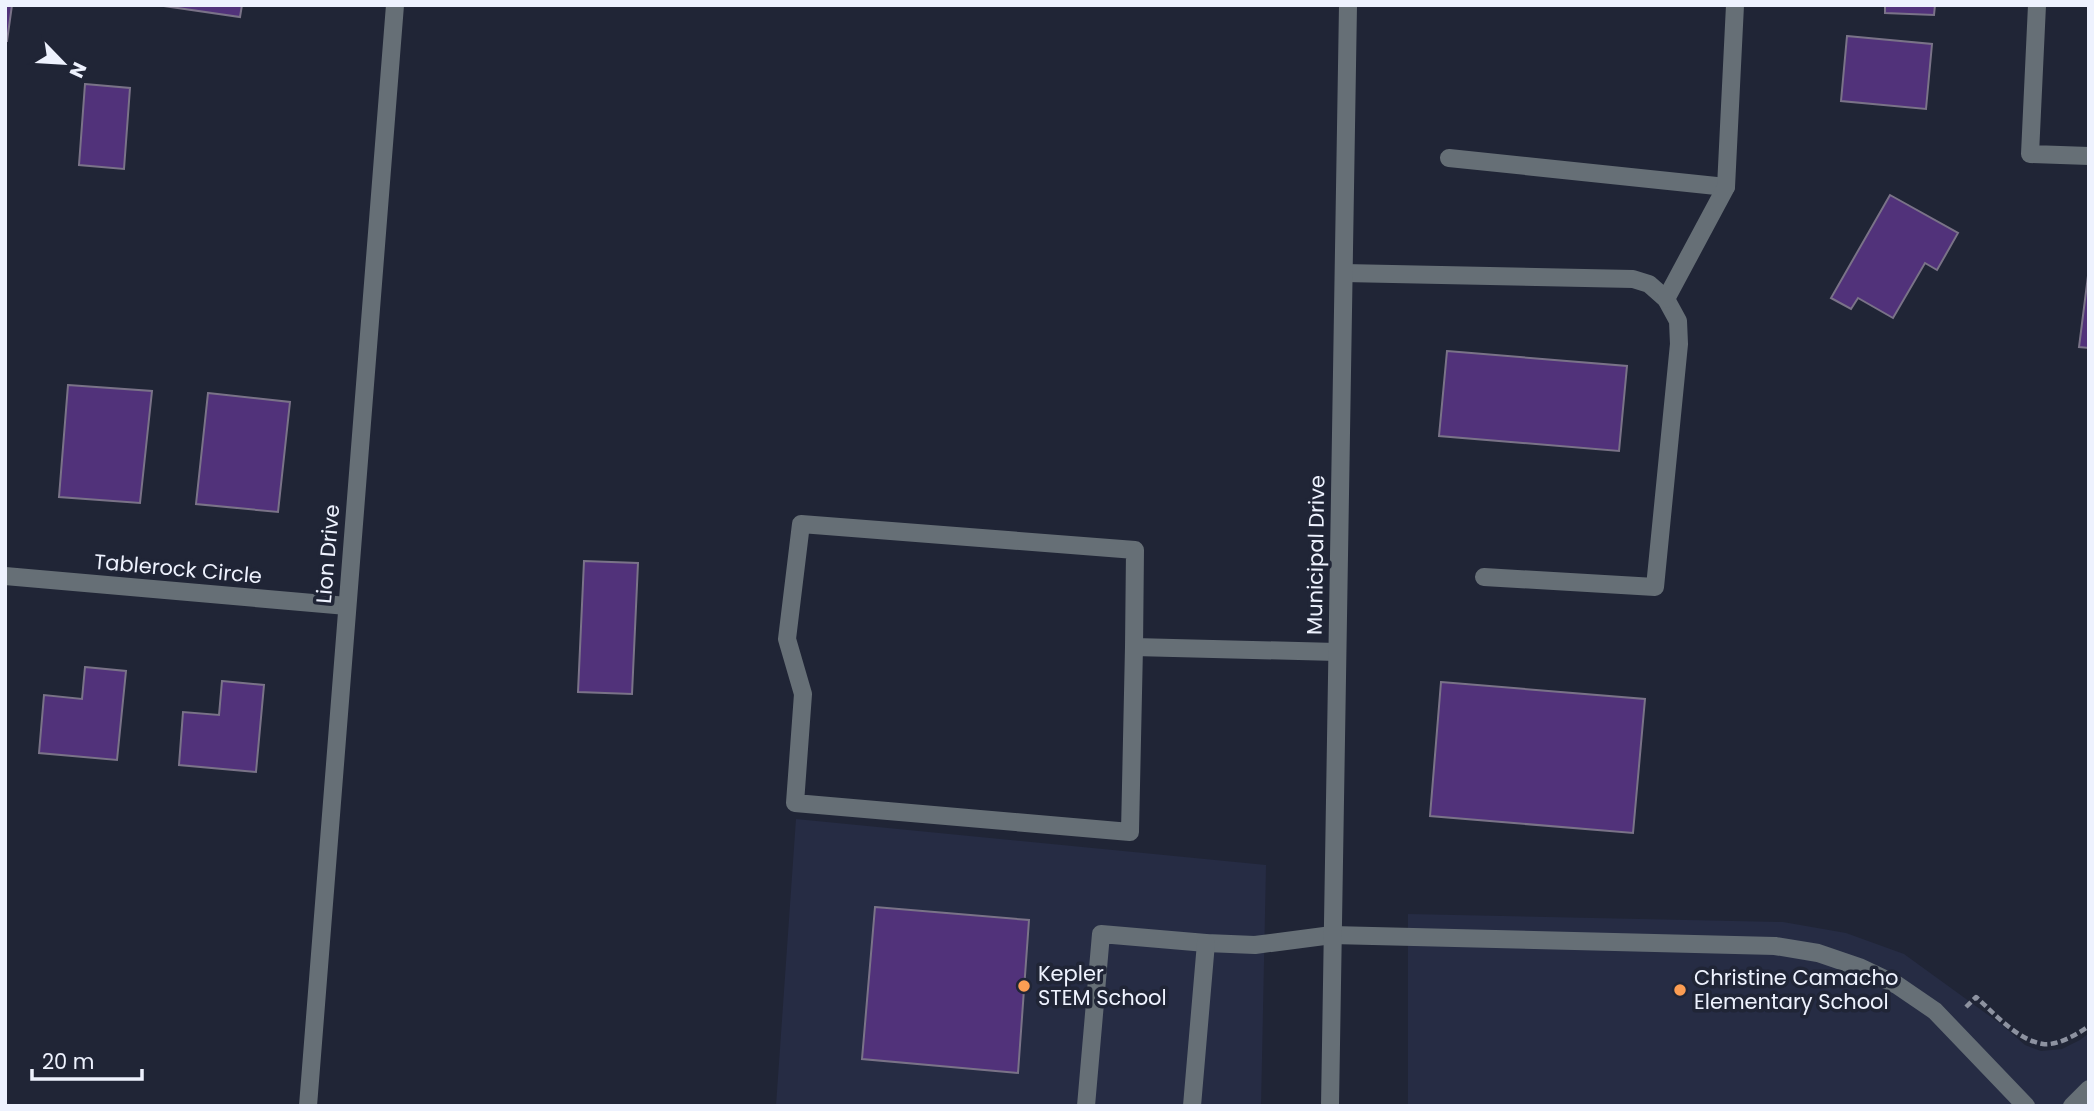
<svg xmlns="http://www.w3.org/2000/svg" width="2094" height="1111" font-family="Poppins,sans-serif">
	<style>
		.built { fill: #262c44 }
		.building { fill: #51327a; stroke: #7a7388; stroke-width: 2 }
		.lines { fill: none; stroke-linecap: round; stroke-linejoin: round }
		.path { stroke: #8d92a0; stroke-width: 4.5; stroke-dasharray: 7 3.5; stroke-linecap: butt }
		.minor { stroke: #666f76; stroke-width: 18 }
		.poi-dot { fill: #fc9d53; stroke: #202536; stroke-width: 2.5 }
		.labels { text-anchor: middle; stroke-width: 7; stroke-linejoin: round; paint-order: stroke }
		.street-label { font-size: 21px; fill: #eef2fe; stroke: #202536 }
		.poi-label { font-size: 21px; fill: #eef2fe; stroke: #202536; text-anchor: start }
	</style>
	<rect width="100%" height="100%" fill="#202536"/>
	<g class="built">
		<path d="M796,819L1266,865L1261,1106H776Z"/>
		<path d="M1408,914L1783,922L1846,933L1904,954L2002,1025L2025,1045L2041,1051L2062,1049L2080,1040L2089,1033V1106H1408Z"/>
	</g>
	<g class="building">
		<path d="M5,5H12L7,41H5Z"/>
		<path d="M157,5H242L240,17Z"/>
		<path d="M1885,5H1935L1934,15L1885,13Z"/>
		<path d="M1847,36L1932,44L1926,109L1841,101Z"/>
		<path d="M85,84L130,88L124,169L79,165Z"/>
		<path d="M1890,195L1958,233L1937,270L1925,263L1893,318L1858,298L1851,309L1831,298Z"/>
		<path d="M2089,268V348L2079,347Z"/>
		<path d="M1447,351L1627,366L1619,451L1439,436Z"/>
		<path d="M68,385L152,391L140,503L59,497Z"/>
		<path d="M208,393L290,402L278,512L196,504Z"/>
		<path d="M584,561L638,563L632,694L578,692Z"/>
		<path d="M85,667L126,671L117,760L39,753L44,695L82,699Z"/>
		<path d="M222,681L264,685L256,772L179,765L183,712L219,715Z"/>
		<path d="M1441,682L1645,699L1633,833L1430,816Z"/>
		<path d="M875,907L1029,920L1018,1073L862,1059Z"/>
	</g>
	<g class="lines">
		<path class="path" d="M1966,1007L1976,997C1994,1013 2017,1040 2043,1044C2057,1046 2078,1034 2089,1026"/>
		<g class="minor">
			<path d="M2037,5L2030,154L2089,156"/>
			<path d="M1449,158L1726,187"/>
			<path d="M1344,273L1633,279L1649,284L1666,299L1678,321L1679,344L1655,587L1484,577"/>
			<path d="M1666,299L1726,187L1735,5"/>
			<path d="M5,576L347,606"/>
			<path d="M1134,647L1130,832L795,803L803,694L787,639L801,524L1135,550L1134,647L1337,652"/>
			<path d="M308,1106L395,5"/>
			<path d="M1086,1106L1101,934L1206,943L1255,945L1332,935L1775,946L1818,953L1859,967L1897,985L1935,1011L2026,1106"/>
			<path d="M1192,1106L1206,943"/>
			<path d="M1330,1106L1348,5"/>
			<path d="M2072,1106L2089,1089"/>
		</g>
	</g>
	<g class="poi-dot">
		<circle cx="1024" cy="986" r="7"/>
		<circle cx="1680" cy="990" r="7"/>
	</g>
	<g class="labels">
		<g class="street-label">
			<text transform="translate(328 554) rotate(-85)" y="7">Lion Drive</text>
			<text transform="translate(1316 555) rotate(-89)" y="7">Municipal Drive</text>
			<text transform="translate(178 569) rotate(5)" y="7">Tablerock Circle</text>
		</g>
		<g class="poi-label">
			<text x="1038" y="981">Kepler<tspan x="1038" dy="24">STEM School</tspan></text>
			<text x="1694" y="985">Christine Camacho<tspan x="1694" dy="24">Elementary School</tspan></text>
		</g>
	</g>
	<rect width="2094" height="1111" fill="none" stroke="#eef2fe" stroke-width="14"/>
	<g transform="translate(63 63) rotate(115)" stroke="#202536" stroke-width="5" paint-order="stroke">
	<path d="M0-5L12 26L0 18L-12 26Z" fill="#eef2fe"/>
	<text y="-10" font-size="19" font-weight="bold" text-anchor="middle" fill="#eef2fe">N</text>
	</g>
	<path d="M32 1069v10h110v-10" fill="none" stroke="#eef2fe" stroke-width="3.5"/>
	<text x="42" y="1069" font-size="21" fill="#eef2fe" stroke="#202536" stroke-width="5" paint-order="stroke">20 m</text>
</svg>
